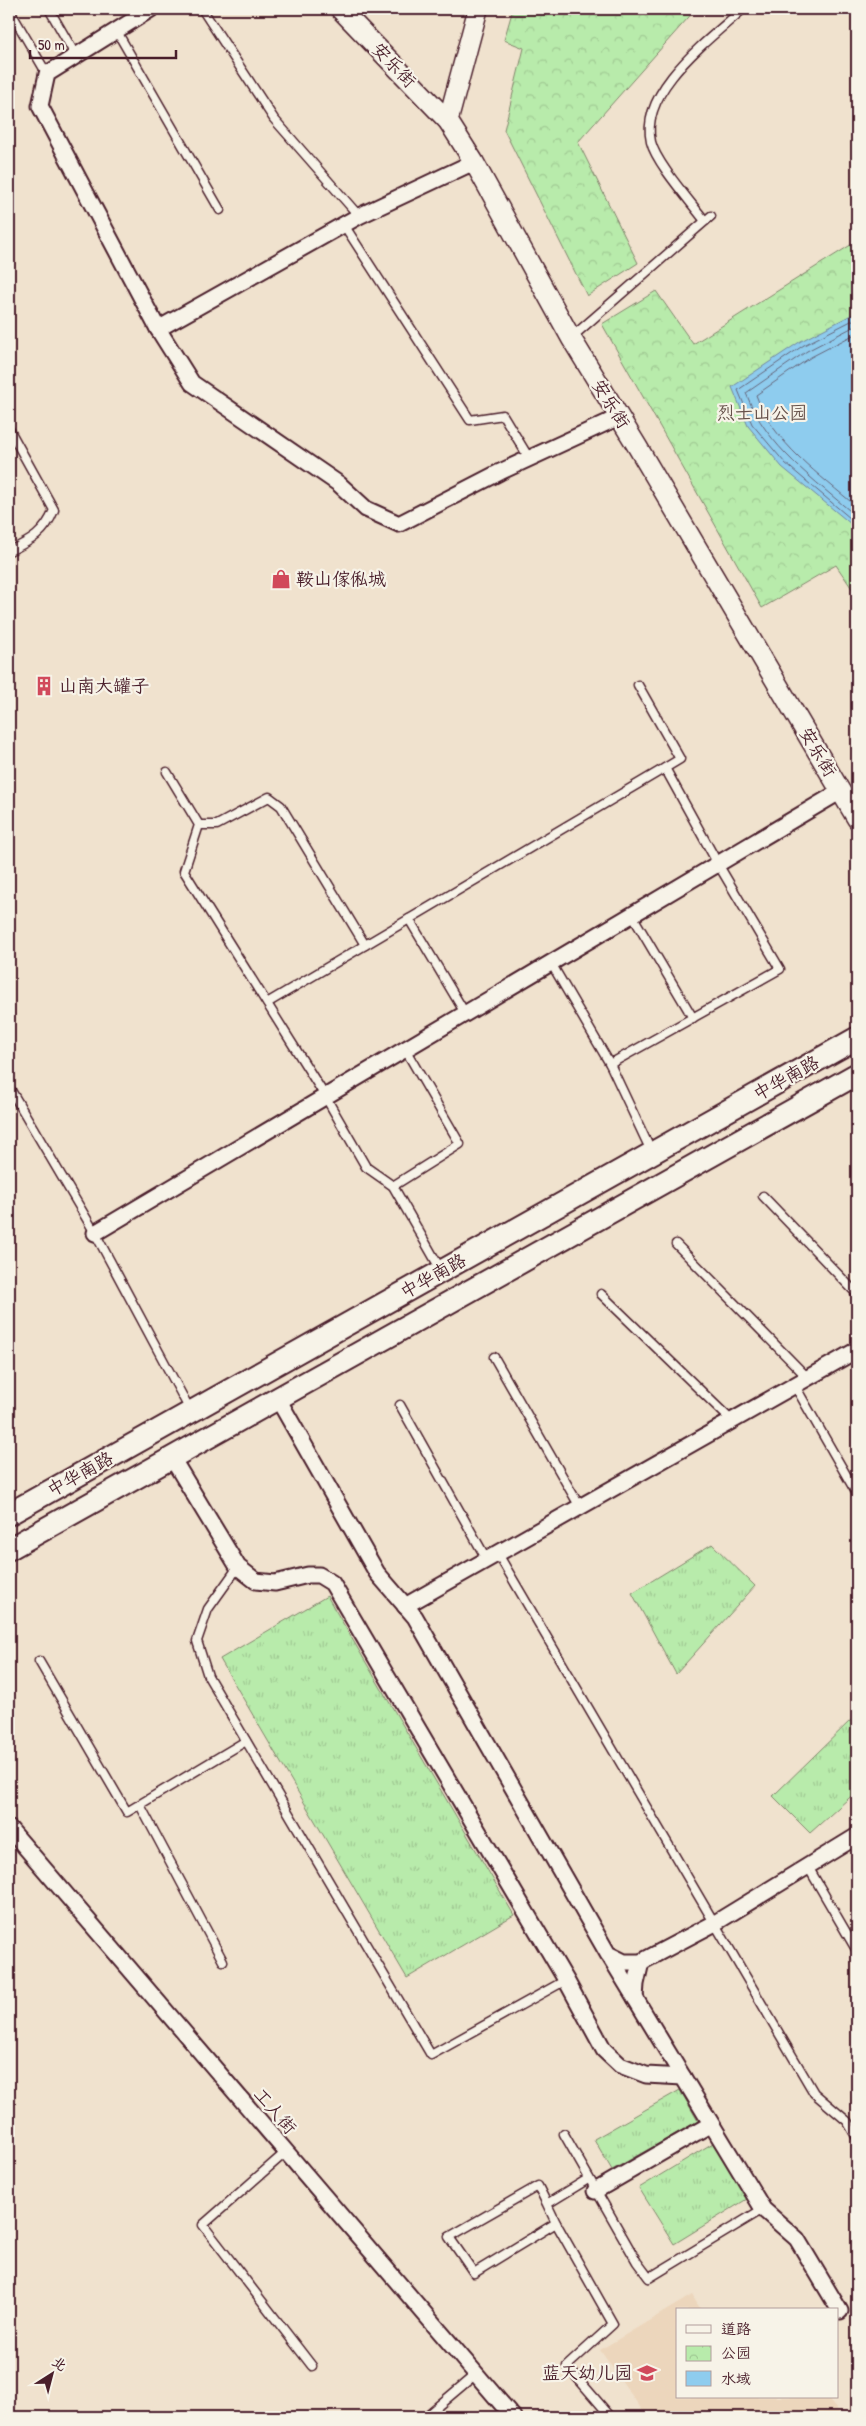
<svg xmlns="http://www.w3.org/2000/svg" width="866" height="2426" font-family="'Patrick Hand','LXGW WenKai TC',sans-serif">
	<style>
		.built { fill: #ecd6bc }
		.grass { fill: url(#grass-tufts); stroke: #81856b }
		.park { fill: url(#park-crowns); stroke: #81856b }
		.water { fill: #8eccee; stroke: #7387a0 }
		.lines { fill: none; stroke-linecap: round; stroke-linejoin: round }
		.shore { stroke: #656479; stroke-width: 1 }
		.service-casing { stroke: #4a1f2b; stroke-width: 11 }
		.minor-casing { stroke: #4a1f2b; stroke-width: 19 }
		.tertiary-casing { stroke: #4a1f2b; stroke-width: 22 }
		.secondary-casing { stroke: #4a1f2b; stroke-width: 25 }
		.service { stroke: #f7f3e8; stroke-width: 8 }
		.minor { stroke: #f7f3e8; stroke-width: 15 }
		.tertiary { stroke: #f7f3e8; stroke-width: 19 }
		.secondary { stroke: #f7f3e8; stroke-width: 21 }
		.labels { text-anchor: middle; stroke-width: 4.5; stroke-linejoin: round; paint-order: stroke }
		.street-label { font-size: 18px; fill: #4a1f2b; stroke: #f7f3e8 }
		.park-label { font-size: 18px; fill: #66524b; stroke: #f7f3e8 }
		.poi-label { font-size: 18px; fill: #4a1f2b; stroke: #f7f3e8; text-anchor: start }
	</style>
	<defs>
		<pattern id="grass-tufts" width="24" height="20" patternUnits="userSpaceOnUse" patternTransform="scale(1.25)"><rect width="24" height="20" fill="#b8ebab"/><path d="M3 7l-1-3M5 7V3M7 7l1-3M15 17l-1-3M17 17v-4M19 17l1-3" fill="none" stroke="#a0c993"/></pattern>
		<pattern id="park-crowns" width="20" height="18" patternUnits="userSpaceOnUse" patternTransform="scale(1.25)"><rect width="20" height="18" fill="#b8ebab"/><path d="M2 6a3 3 0 1 1 6 0M12 15a3 3 0 1 1 6 0" fill="none" stroke="#a0c993"/></pattern>
	</defs>
	<rect width="100%" height="100%" fill="#f0e2ce"/>
	<filter id="ink" filterUnits="userSpaceOnUse"><feTurbulence type="fractalNoise" baseFrequency=".02" numOctaves="2"/><feDisplacementMap in="SourceGraphic" scale="10" xChannelSelector="R" yChannelSelector="G"/><feConvolveMatrix kernelMatrix="1 2 1 2 8 2 1 2 1" color-interpolation-filters="sRGB"/></filter>
	<g filter="url(#ink)">
		<path class="built" d="M692,2295L701,2310H677V2397H826L843,2417H647L600,2350Z"/>
		<g class="grass">
			<path d="M712,1544L755,1586L676,1674L632,1593Z"/>
			<path d="M327,1596L514,1915L407,1978L220,1659Z"/>
			<path d="M853,1718L857,1722V1791L810,1833L773,1796Z"/>
			<path d="M680,2090L698,2121L612,2170L594,2139Z"/>
			<path d="M713,2143L747,2199L674,2244L639,2188Z"/>
		</g>
		<g class="park">
			<path d="M513,9H696L578,142L638,263L587,296L504,130L524,48L504,40Z"/>
			<path d="M857,241V596L836,565L762,608L602,324L656,291L693,344Z"/>
		</g>
		<path class="water" d="M857,312V529L782,467L748,426L732,387L801,341Z"/>
		<g class="lines">
			<g class="shore">
				<path d="M857,318L804,345L738,390L752,424L785,463L857,524"/>
				<path d="M857,325L807,351L746,393C766,447 815,480 857,517"/>
				<path d="M857,333L811,357L756,395C773,443 820,475 857,507"/>
			</g>
			<defs>
				<g id="service">
					<path d="M9,9L47,74"/>
					<path d="M49,9L76,56"/>
					<path d="M202,9L274,119L359,216"/>
					<path d="M116,30L220,210"/>
					<path d="M705,221C691,202 656,163 651,142C639,90 710,39 743,9"/>
					<path d="M344,225L470,420L503,415L529,458"/>
					<path d="M572,337L711,216"/>
					<path d="M9,429L54,510C45,533 31,541 9,551"/>
					<path d="M638,685L680,759L665,768L718,864L780,969L610,1064L651,1151"/>
					<path d="M167,772L199,825L184,871L325,1096L366,1167L393,1186L441,1270"/>
					<path d="M199,825H217L269,797L281,806L365,945"/>
					<path d="M632,915L693,1018"/>
					<path d="M409,919L465,1013"/>
					<path d="M551,963L610,1064"/>
					<path d="M267,1003L665,768"/>
					<path d="M9,1087L95,1233L190,1410"/>
					<path d="M393,1186L460,1144L405,1049"/>
					<path d="M763,1196L857,1294"/>
					<path d="M676,1244L808,1378"/>
					<path d="M601,1294L732,1421"/>
					<path d="M494,1357L580,1507"/>
					<path d="M795,1386L857,1494"/>
					<path d="M400,1405L487,1560"/>
					<path d="M498,1554L814,2093L847,2121L857,2138"/>
					<path d="M238,1567L208,1609L197,1641L208,1676L431,2055L566,1980"/>
					<path d="M39,1661L127,1812L246,1741"/>
					<path d="M140,1805L223,1961"/>
					<path d="M807,1865L857,1951"/>
					<path d="M564,2134L637,2262L649,2278L763,2209"/>
					<path d="M286,2152L203,2225L312,2366"/>
					<path d="M547,2204L556,2223L474,2273L449,2237L538,2186L547,2204L588,2179"/>
					<path d="M556,2223L613,2324L567,2366L611,2417"/>
					<path d="M425,2417L476,2374"/>
				</g>
				<g id="minor">
					<path d="M151,9L47,74L40,106L158,329L192,383L339,484L366,509L399,524L500,472L619,417"/>
					<path d="M158,329L359,216L474,162"/>
					<path d="M95,1233L841,791"/>
					<path d="M278,1399L377,1573L415,1617L608,1954L624,1962H641L715,1923L857,1836"/>
					<path d="M172,1458L238,1567L256,1581L275,1583L308,1575H319L332,1583L566,1980L604,2050L620,2065L646,2075L683,2077"/>
					<path d="M405,1606L857,1350"/>
					<path d="M9,1828L513,2417"/>
					<path d="M609,1955L763,2209L797,2239L840,2311"/>
					<path d="M635,1998L636,1984L641,1962"/>
					<path d="M595,2191L711,2124"/>
				</g>
				<g id="tertiary">
					<path d="M340,9L448,121L474,162L571,338L637,446L857,819"/>
					<path d="M448,121L478,9"/>
				</g>
				<g id="secondary">
					<path d="M9,1514L857,1038"/>
					<path d="M9,1549L857,1074"/>
				</g>
			</defs>
			<use href="#service" class="service-casing"/>
			<use href="#minor" class="minor-casing"/>
			<use href="#tertiary" class="tertiary-casing"/>
			<use href="#secondary" class="secondary-casing"/>
			<use href="#service" class="service"/>
			<use href="#minor" class="minor"/>
			<use href="#tertiary" class="tertiary"/>
			<use href="#secondary" class="secondary"/>
		</g>
	</g>
	<defs>
		<symbol id="shop-bare" viewBox="-9 -9 18 18"><path d="M-5-2.5h2.3a2.7 3.5 0 0 1 5.4 0H5L5.5 6h-11ZM-1.5-2.5h3a1.5 2.3 0 0 0-3 0Z" fill="#d1495b" stroke="#f7f3e8" stroke-width="2.5" paint-order="stroke"/></symbol>
		<symbol id="building-bare" viewBox="-9 -9 18 18"><path d="M-4-6H4V6H1V3H-1V6H-4ZM-2.5-4.3h1.7v1.8h-1.7ZM.8-4.3h1.7v1.8H.8ZM-2.5-1h1.7V.8h-1.7ZM.8-1h1.7V.8H.8Z" fill="#d1495b" stroke="#f7f3e8" stroke-width="2.5" paint-order="stroke"/></symbol>
		<symbol id="school-bare" viewBox="-9 -9 18 18"><path d="M0-5L7-2L0 1L-7-2ZM-4 1L0 2.5L4 1V4Q0 6-4 4Z" fill="#d1495b" stroke="#f7f3e8" stroke-width="2.5" paint-order="stroke"/></symbol>
	</defs>
	<g fill-rule="evenodd">
		<use href="#shop-bare" x="267" y="565" width="28" height="28"/>
		<use href="#building-bare" x="30" y="672" width="28" height="28"/>
		<use href="#school-bare" x="633" y="2359" width="28" height="28"/>
	</g>
	<g class="labels">
		<g class="street-label">
			<text transform="translate(394 65) rotate(46)" y="6">安乐街</text>
			<text transform="translate(611 404) rotate(58)" y="6">安乐街</text>
			<text transform="translate(818 752) rotate(59)" y="6">安乐街</text>
			<text transform="translate(786 1078) rotate(-29)" y="6">中华南路</text>
			<text transform="translate(433 1276) rotate(-29)" y="6">中华南路</text>
			<text transform="translate(80 1474) rotate(-29)" y="6">中华南路</text>
			<text transform="translate(275 2111) rotate(49)" y="6">工人街</text>
		</g>
		<g class="park-label">
			<text x="762" y="419">烈士山公园</text>
		</g>
		<g class="poi-label">
			<text x="296" y="585">鞍山傢俬城</text>
			<text x="59" y="692">山南大罐子</text>
			<text x="632" y="2379" text-anchor="end">蓝天幼儿园</text>
		</g>
	</g>
	<rect width="866" height="2426" fill="none" stroke="#f7f3e8" stroke-width="30"/>
	<rect x="15" y="15" width="836" height="2396" fill="none" stroke="#4a1f2b" stroke-width="2" filter="url(#ink)"/>
	<rect x="676" y="2308" width="162" height="90" fill="#f7f3e8" stroke="#b29e9c"/>
	<rect x="686" y="2325" width="25" height="8" fill="#f7f3e8" stroke="#b29e9c"/>
	<text x="721" y="2334" font-size="15" fill="#4a1f2b">道路</text>
	<rect x="686" y="2346" width="25" height="15" fill="url(#park-crowns)" stroke="#b29e9c"/>
	<text x="721" y="2358" font-size="15" fill="#4a1f2b">公园</text>
	<rect x="686" y="2371" width="25" height="15" fill="#8eccee" stroke="#b29e9c"/>
	<text x="721" y="2384" font-size="15" fill="#4a1f2b">水域</text>
	<g transform="translate(52 2374) rotate(36)" stroke="#f7f3e8" stroke-width="4" paint-order="stroke">
	<path d="M0-4L9 19L0 12L-9 19Z" fill="#4a1f2b"/>
	<text y="-8" font-size="14" font-weight="bold" text-anchor="middle" fill="#4a1f2b">北</text>
	</g>
	<path d="M30 50v8h146v-8" fill="none" stroke="#4a1f2b" stroke-width="2.5"/>
	<text x="38" y="50" font-size="15" fill="#4a1f2b" stroke="#f7f3e8" stroke-width="4" paint-order="stroke">50 m</text>
</svg>
